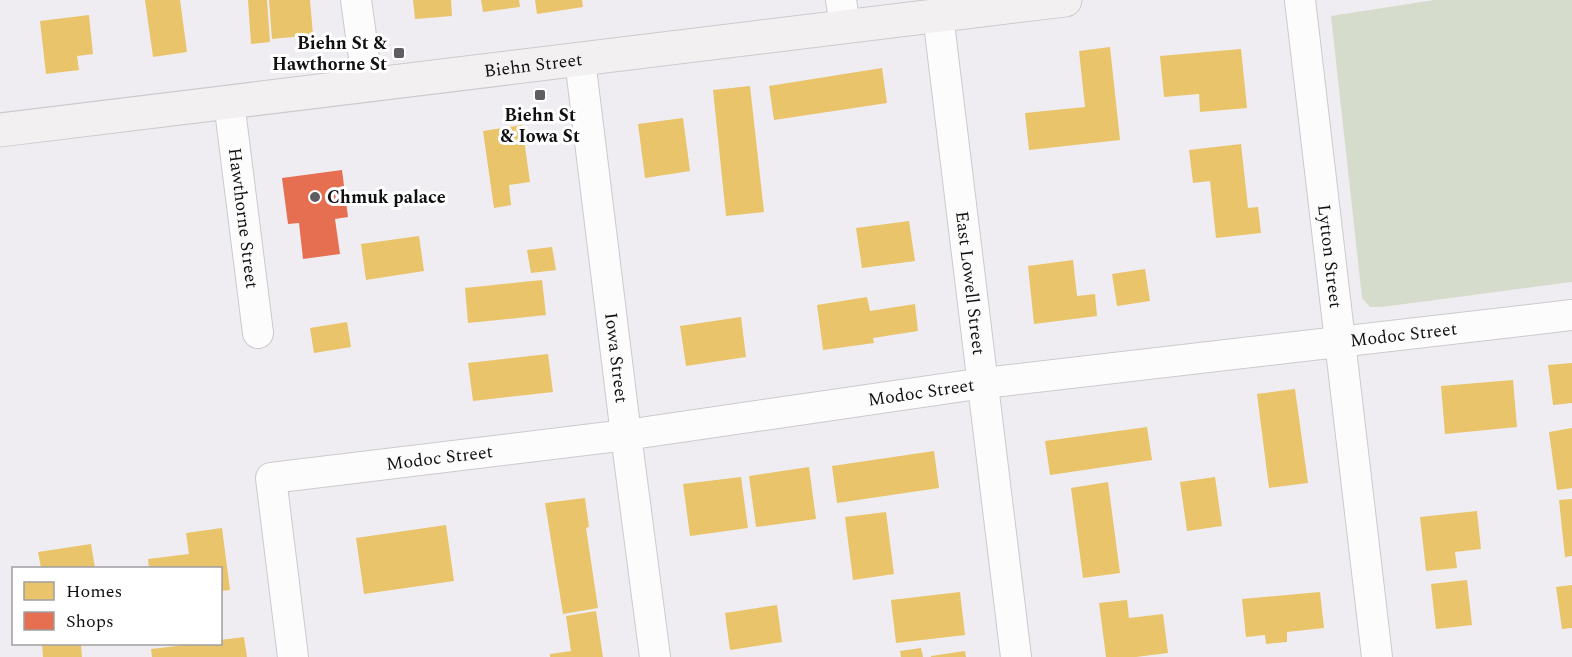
<svg xmlns="http://www.w3.org/2000/svg" width="1572" height="657" font-family="Spectral,serif">
	<style>
		.green { fill: #d6dccc }
		.homes { fill: #e9c46a }
		.shops { fill: #e76f51 }
		.lines { fill: none; stroke-linecap: round; stroke-linejoin: round }
		.street-casing { stroke: #cbcacd; stroke-width: 32 }
		.secondary-casing { stroke: #cbcacd; stroke-width: 35 }
		.street { stroke: #fdfcfd; stroke-width: 30 }
		.secondary { stroke: #f3f0f1; stroke-width: 33 }
		.poi-dot { fill: #5f5d60; stroke: #fff; stroke-width: 2 }
		.labels { text-anchor: middle; stroke-width: 6; stroke-linejoin: round; paint-order: stroke }
		.poi-label { font-size: 18px; font-weight: bold; fill: #111012; stroke: #fff; text-anchor: end }
		.street-label { font-size: 18px; fill: #111012; stroke: #fff }
	</style>
	<rect width="100%" height="100%" fill="#efedf1"/>
	<path class="green" d="M1434,0H1572V282L1382,307H1370L1362,298L1331,16Z"/>
	<g class="homes">
		<path d="M145,0H180L187,52L153,57Z"/>
		<path d="M248,0H267L270,42L251,44Z"/>
		<path d="M269,0H310L313,35L272,39Z"/>
		<path d="M413,0H451L452,16L415,19Z"/>
		<path d="M481,0H519L520,7L483,12Z"/>
		<path d="M535,0H582L583,7L537,14Z"/>
		<path d="M89,15L93,54L77,56L79,70L46,74L40,21Z"/>
		<path d="M1110,47L1120,140L1029,150L1025,113L1085,107L1079,51Z"/>
		<path d="M1241,49L1247,108L1200,112L1199,94L1164,97L1160,56Z"/>
		<path d="M882,68L887,103L774,120L769,86Z"/>
		<path d="M750,86L764,212L726,216L713,90Z"/>
		<path d="M683,118L690,171L645,178L638,124Z"/>
		<path d="M522,125L530,182L509,185L511,205L494,208L483,131Z"/>
		<path d="M1241,144L1248,208L1258,207L1261,233L1216,238L1210,181L1193,183L1189,150Z"/>
		<path d="M909,221L915,261L862,268L856,228Z"/>
		<path d="M419,236L424,271L366,280L361,244Z"/>
		<path d="M552,247L556,270L531,273L527,250Z"/>
		<path d="M1073,260L1077,296L1095,294L1097,316L1034,324L1028,266Z"/>
		<path d="M1145,269L1150,301L1117,306L1112,274Z"/>
		<path d="M542,280L546,315L468,323L465,288Z"/>
		<path d="M867,297L870,311L915,304L918,331L873,338L874,343L823,350L817,305Z"/>
		<path d="M741,317L746,357L686,366L680,326Z"/>
		<path d="M347,322L351,347L314,353L310,328Z"/>
		<path d="M548,354L553,392L473,401L468,363Z"/>
		<path d="M1572,363V403L1553,405L1548,365Z"/>
		<path d="M1513,380L1517,427L1445,434L1441,386Z"/>
		<path d="M1295,389L1308,483L1269,488L1257,394Z"/>
		<path d="M1147,427L1152,460L1050,475L1045,441Z"/>
		<path d="M1572,428V488L1557,490L1549,432Z"/>
		<path d="M934,451L939,488L837,503L832,466Z"/>
		<path d="M809,467L816,519L756,527L749,476Z"/>
		<path d="M741,477L748,528L690,536L683,484Z"/>
		<path d="M1215,477L1222,526L1187,531L1180,482Z"/>
		<path d="M1108,482L1120,573L1083,578L1071,488Z"/>
		<path d="M585,498L589,527L586,528L598,608L563,614L545,503Z"/>
		<path d="M1572,499V556L1565,557L1559,500Z"/>
		<path d="M1477,511L1481,549L1455,552L1457,568L1426,571L1420,517Z"/>
		<path d="M886,512L894,574L853,580L845,517Z"/>
		<path d="M446,525L454,581L364,594L356,538Z"/>
		<path d="M222,528L230,590L220,591V568H149L148,559L189,554L186,533Z"/>
		<path d="M91,544L95,568H41L38,552Z"/>
		<path d="M1467,580L1472,625L1436,629L1431,584Z"/>
		<path d="M1572,585V628L1562,629L1556,587Z"/>
		<path d="M960,592L965,635L896,643L891,600Z"/>
		<path d="M1320,592L1324,628L1287,632V642L1266,644L1265,635L1246,637L1242,599Z"/>
		<path d="M1127,600L1129,618L1163,614L1168,653L1136,657H1106L1099,603Z"/>
		<path d="M777,605L782,642L730,650L725,613Z"/>
		<path d="M596,611L603,657H550V654L571,651L566,616Z"/>
		<path d="M244,637L247,657H152L151,649L194,644H220V640Z"/>
		<path d="M42,644H81L82,657H43Z"/>
		<path d="M921,648L923,657H901L900,651Z"/>
		<path d="M965,651L966,657H931V656Z"/>
	</g>
	<path class="shops" d="M342,170L348,217L335,219L340,254L303,259L299,223L288,224L282,178Z"/>
	<g class="lines">
		<defs>
			<g id="street">
				<path d="M356,0L368,86"/>
				<path d="M841,0L845,26"/>
				<path id="s1" d="M1300,0L1377,657"/>
				<path id="s2" d="M938,15L1016,657"/>
				<path id="s3" d="M580,60L626,435L655,657"/>
				<path id="s4" d="M229,102L258,333"/>
				<path id="s5" d="M293,657L271,478L626,435L984,383L1572,315"/>
			</g>
			<g id="secondary">
				<path id="s6" d="M0,130L1065,0"/>
			</g>
		</defs>
		<use href="#street" class="street-casing"/>
		<use href="#secondary" class="secondary-casing"/>
		<use href="#street" class="street"/>
		<use href="#secondary" class="secondary"/>
	</g>
	<g class="poi-dot">
		<rect x="393" y="47" width="12" height="12" rx="3"/>
		<rect x="534" y="89" width="12" height="12" rx="3"/>
		<circle cx="315" cy="197" r="6"/>
	</g>
	<g class="labels">
		<g class="poi-label">
			<text x="387" y="49">Biehn St &amp;<tspan x="387" dy="21">Hawthorne St</tspan></text>
			<text x="540" y="121" text-anchor="middle">Biehn St<tspan x="540" dy="21">&amp; Iowa St</tspan></text>
			<text x="327" y="203" text-anchor="start">Chmuk palace</text>
		</g>
		<g class="street-label">
			<text dy="6" stroke="none"><textPath href="#s6" startOffset="537">Biehn Street</textPath></text>
			<text dy="6" stroke="none"><textPath href="#s4" startOffset="117">Hawthorne Street</textPath></text>
			<text dy="6" stroke="none"><textPath href="#s1" startOffset="258">Lytton Street</textPath></text>
			<text dy="6" stroke="none"><textPath href="#s2" startOffset="270">East Lowell Street</textPath></text>
			<text dy="6" stroke="none"><textPath href="#s5" startOffset="1322">Modoc Street</textPath></text>
			<text dy="6" stroke="none"><textPath href="#s3" startOffset="300">Iowa Street</textPath></text>
			<text dy="6" stroke="none"><textPath href="#s5" startOffset="836">Modoc Street</textPath></text>
			<text dy="6" stroke="none"><textPath href="#s5" startOffset="350">Modoc Street</textPath></text>
		</g>
	</g>
	<rect x="12" y="567" width="210" height="78" fill="#ffffff" stroke="#a09fa0" stroke-width="1.5"/>
	<rect x="24" y="582" width="30" height="18" fill="#e9c46a" stroke="#a09fa0" stroke-width="1.5"/>
	<text x="66" y="597" font-size="18" fill="#111012">Homes</text>
	<rect x="24" y="612" width="30" height="18" fill="#e76f51" stroke="#a09fa0" stroke-width="1.5"/>
	<text x="66" y="627" font-size="18" fill="#111012">Shops</text>
</svg>
